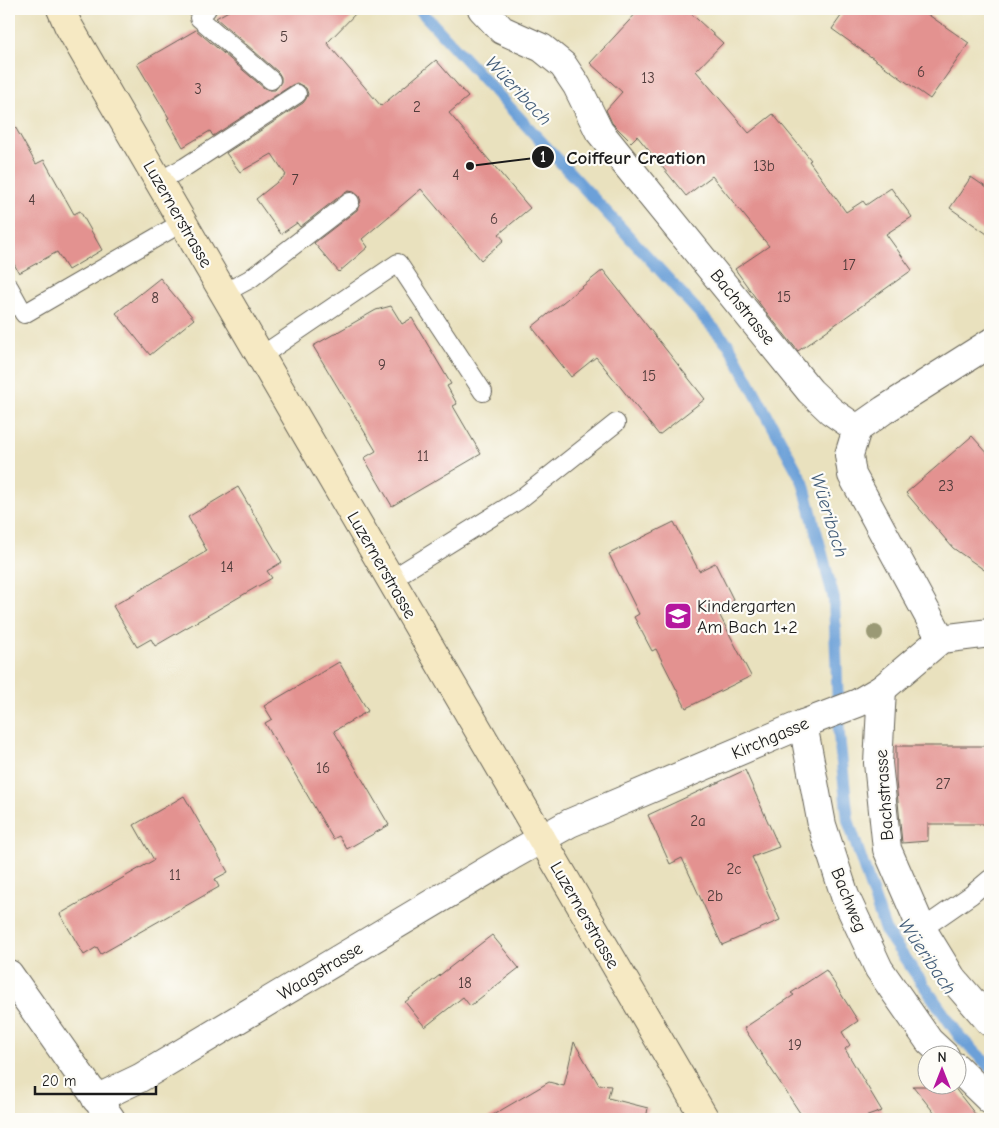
<svg xmlns="http://www.w3.org/2000/svg" width="999" height="1128" font-family="'Comic Neue',sans-serif">
	<style>
		.lines { fill: none; stroke-linecap: round; stroke-linejoin: round }
		.stream { stroke: #6ca0d8; stroke-width: 12 }
		.building { fill: #e39290 }
		.lane-casing { stroke: #646155; stroke-width: 20 }
		.street-casing { stroke: #646155; stroke-width: 30 }
		.secondary-casing { stroke: #646155; stroke-width: 30 }
		.lane { stroke: #fff; stroke-width: 18 }
		.street { stroke: #fff; stroke-width: 28 }
		.secondary { stroke: #f6e9c3; stroke-width: 28 }
		.tree { fill: #9a9975 }
		.labels { text-anchor: middle; stroke-width: 4.5; stroke-linejoin: round; paint-order: stroke }
		.number-label { font-size: 15px; fill: #4e3a39 }
		.street-label { font-size: 18px; fill: #1c1c1c; stroke: #fdfcf7 }
		.poi-label { font-size: 18px; fill: #1c1c1c; stroke: #fdfcf7; text-anchor: start }
		.water-label { font-size: 19px; font-style: italic; fill: #445e7a; stroke: #fdfcf7 }
		.leader { fill: none; stroke: #1c1c1c; stroke-width: 2 }
		.callout-dot { fill: #1c1c1c; stroke: #fdfcf7; stroke-width: 2 }
		.mark-label { font-size: 15px; text-anchor: middle; font-weight: bold; fill: #fff }
		.callout-label { font-size: 19px; text-anchor: middle; font-weight: bold; fill: #1c1c1c; stroke: #fdfcf7; stroke-width: 4.5; stroke-linejoin: round; paint-order: stroke }
	</style>
	<rect width="100%" height="100%" fill="#fdfcf7"/>
	<filter id="ink" filterUnits="userSpaceOnUse"><feTurbulence type="fractalNoise" baseFrequency=".02" numOctaves="2"/><feDisplacementMap in="SourceGraphic" scale="10" xChannelSelector="R" yChannelSelector="G"/><feConvolveMatrix kernelMatrix="1 2 1 2 8 2 1 2 1" color-interpolation-filters="sRGB"/></filter>
	<filter id="wash" filterUnits="userSpaceOnUse"><feTurbulence type="fractalNoise" baseFrequency=".0096" numOctaves="4" result="noise"/><feDisplacementMap in="SourceGraphic" scale="20" xChannelSelector="R" yChannelSelector="G"/><feGaussianBlur stdDeviation="1.12" result="paint"/><feColorMatrix in="noise" values="0 0 0 0 0 0 0 0 0 0 0 0 0 0 0 0 0 1.4 0 .05"/><feComposite in="paint" operator="in"/></filter>
	<g filter="url(#wash)">
		<rect width="100%" height="100%" fill="#e9e1be"/>
		<g class="lines">
			<path class="stream" d="M419,9L729,345L803,482L834,599L839,735L848,820L885,930L960,1037L990,1067"/>
		</g>
		<g id="blocks">
			<g class="building">
				<path d="M232,9H360L327,43L381,106L436,60L468,97L449,113L530,208L499,234L504,240L481,260L421,189L362,239L368,247L339,272L314,243L357,210L361,201L359,196L354,192L349,191L344,193L300,227L297,223L281,234L256,199L286,175L272,154L240,172L226,153L303,103L306,99L308,94L306,88L297,83L292,85L213,136L210,131L183,147L167,119L169,118L137,64L196,30L264,88L270,90H275L281,82V77L278,72L216,18Z"/>
				<path d="M640,9H686L723,43L696,71L749,133L773,114L811,160L809,161L846,212L863,201L866,205L891,188L912,217L886,234L912,270L798,351L762,307L735,269L769,246L712,176L686,196L637,136L631,142L612,123L606,110L622,92L590,63Z"/>
				<path d="M846,9H920L969,43L930,99L832,29Z"/>
				<path d="M9,116L36,164L44,160L74,214L80,211L102,250L68,270L57,252L19,273L9,255Z"/>
				<path d="M971,177L990,190V236L950,208Z"/>
				<path d="M603,270L705,399L659,435L596,357L571,377L532,327Z"/>
				<path d="M160,278L194,319L150,355L116,313Z"/>
				<path d="M391,306L402,324L412,318L451,384L447,386L457,404L453,406L481,454L392,506L364,458L376,451L313,346L376,310Z"/>
				<path d="M972,436L990,456V574L953,548L906,493Z"/>
				<path d="M238,487L282,562L267,571L272,578L155,646L151,639L137,647L113,606L207,551L188,517Z"/>
				<path d="M674,522L699,571L715,563L734,601L717,610L751,676L686,708L656,649L652,651L634,617L639,614L609,554Z"/>
				<path d="M339,662L368,711L334,731L389,825L347,849L339,836L333,839L265,723L272,719L264,706Z"/>
				<path d="M896,746H990V824H928V841L902,843L896,781Z"/>
				<path d="M745,770L779,847L752,857L780,920L722,945L682,858L670,864L648,815Z"/>
				<path d="M184,796L228,872L215,879L219,887L101,954L97,947L84,955L60,914L154,860L134,825Z"/>
				<path d="M492,935L519,968L470,1006L463,997L425,1027L405,1002Z"/>
				<path d="M826,970L858,1021L842,1032L850,1045L845,1049L882,1111L859,1119H804L744,1028L794,995L791,993Z"/>
				<path d="M574,1042L599,1085L611,1086L608,1098L648,1108L646,1119H486L549,1082L564,1086Z"/>
				<path d="M913,1086H953L979,1119H939Z"/>
			</g>
		</g>
	</g>
	<g filter="url(#ink)">
		<use href="#blocks" fill-opacity="0" stroke="#646155" stroke-width="1"/>
		<g class="lines">
			<defs>
				<g id="lane">
					<path d="M207,9L199,18L271,80"/>
					<path d="M159,181L185,167L297,94"/>
					<path d="M9,287L24,314L183,222"/>
					<path d="M224,293L250,279L350,202"/>
					<path d="M261,356L398,263L483,392"/>
					<path d="M390,580L519,500L616,423"/>
					<path d="M922,929L971,895L990,879"/>
				</g>
				<g id="street">
					<path d="M482,9L502,30L542,48L563,65L577,86L599,131L810,391L831,411L857,429"/>
					<path d="M857,429L849,455L852,475L941,639"/>
					<path d="M857,429L884,410L990,343"/>
					<path d="M882,689L878,763L887,849L922,929L952,978L990,1022"/>
					<path d="M803,724L822,825L845,896L879,969L929,1041L945,1056"/>
					<path d="M9,974L111,1119"/>
					<path d="M956,1067L990,1100"/>
					<path d="M96,1099L140,1078L513,855L570,823L803,724L858,703L882,689L941,639L990,633"/>
				</g>
				<path id="secondary" d="M61,9L68,25L98,77L705,1119"/>
			</defs>
			<use href="#lane" class="lane-casing"/>
			<use href="#street" class="street-casing"/>
			<use href="#secondary" class="secondary-casing"/>
			<use href="#lane" class="lane"/>
			<use href="#street" class="street"/>
			<use href="#secondary" class="secondary"/>
		</g>
		<circle class="tree" cx="875" cy="633" r="8"/>
	</g>
	<defs>
		<symbol id="school-square" viewBox="-11 -11 22 22"><rect x="-9" y="-9" width="18" height="18" rx="4" fill="#b5179e" stroke="#fdfcf7"/><path d="M0-5L7-2L0 1L-7-2ZM-4 1L0 2.5L4 1V4Q0 6-4 4Z" fill="#fff"/></symbol>
	</defs>
	<g fill-rule="evenodd">
		<use href="#school-square" x="662" y="600" width="32" height="32"/>
	</g>
	<g class="labels">
		<g class="number-label">
			<text x="284" y="42">5</text>
			<text x="921" y="77">6</text>
			<text x="648" y="83">13</text>
			<text x="198" y="94">3</text>
			<text x="417" y="112">2</text>
			<text x="764" y="171">13b</text>
			<text x="456" y="180">4</text>
			<text x="295" y="185">7</text>
			<text x="32" y="205">4</text>
			<text x="494" y="224">6</text>
			<text x="849" y="270">17</text>
			<text x="784" y="302">15</text>
			<text x="155" y="303">8</text>
			<text x="382" y="370">9</text>
			<text x="649" y="381">15</text>
			<text x="423" y="461">11</text>
			<text x="946" y="491">23</text>
			<text x="227" y="572">14</text>
			<text x="323" y="773">16</text>
			<text x="943" y="789">27</text>
			<text x="698" y="826">2a</text>
			<text x="734" y="874">2c</text>
			<text x="175" y="880">11</text>
			<text x="715" y="901">2b</text>
			<text x="465" y="988">18</text>
			<text x="795" y="1050">19</text>
		</g>
		<g class="street-label">
			<text transform="translate(178 214) rotate(60)" y="6">Luzernerstrasse</text>
			<text transform="translate(743 307) rotate(51)" y="6">Bachstrasse</text>
			<text transform="translate(382 565) rotate(60)" y="6">Luzernerstrasse</text>
			<text transform="translate(770 738) rotate(-23)" y="6">Kirchgasse</text>
			<text transform="translate(884 795) rotate(-94)" y="6">Bachstrasse</text>
			<text transform="translate(849 900) rotate(68)" y="6">Bachweg</text>
			<text transform="translate(585 915) rotate(60)" y="6">Luzernerstrasse</text>
			<text transform="translate(320 971) rotate(-31)" y="6">Waagstrasse</text>
		</g>
		<g class="poi-label">
			<text x="697" y="612">Kindergarten<tspan x="697" dy="21">Am Bach 1+2</tspan></text>
		</g>
		<g class="water-label">
			<text transform="translate(519 90) rotate(47)" y="7">Wüeribach</text>
			<text transform="translate(830 515) rotate(73)" y="7">Wüeribach</text>
			<text transform="translate(928 956) rotate(56)" y="7">Wüeribach</text>
		</g>
	</g>
	<path class="leader" d="M470 166L543 157"/>
	<g class="callout-dot">
		<circle cx="470" cy="166" r="5"/>
		<circle cx="543" cy="157" r="12"/>
	</g>
	<g class="mark-label">
		<text x="543" y="162">1</text>
	</g>
	<g class="callout-label">
		<text x="636" y="164">Coiffeur Creation</text>
	</g>
	<rect width="999" height="1128" fill="none" stroke="#fdfcf7" stroke-width="30"/>
	<g transform="translate(942 1070)"><circle r="24" fill="#fdfcf7" stroke="#a3a29f"/>
	<path d="M0-4L9 19L0 12L-9 19Z" fill="#b5179e"/>
	<text y="-8" font-size="14" font-weight="bold" text-anchor="middle" fill="#1c1c1c">N</text>
	</g>
	<path d="M35 1086v8h121v-8" fill="none" stroke="#1c1c1c" stroke-width="2.5"/>
	<text x="42" y="1086" font-size="15" fill="#1c1c1c" stroke="#fdfcf7" stroke-width="4" paint-order="stroke">20 m</text>
</svg>
